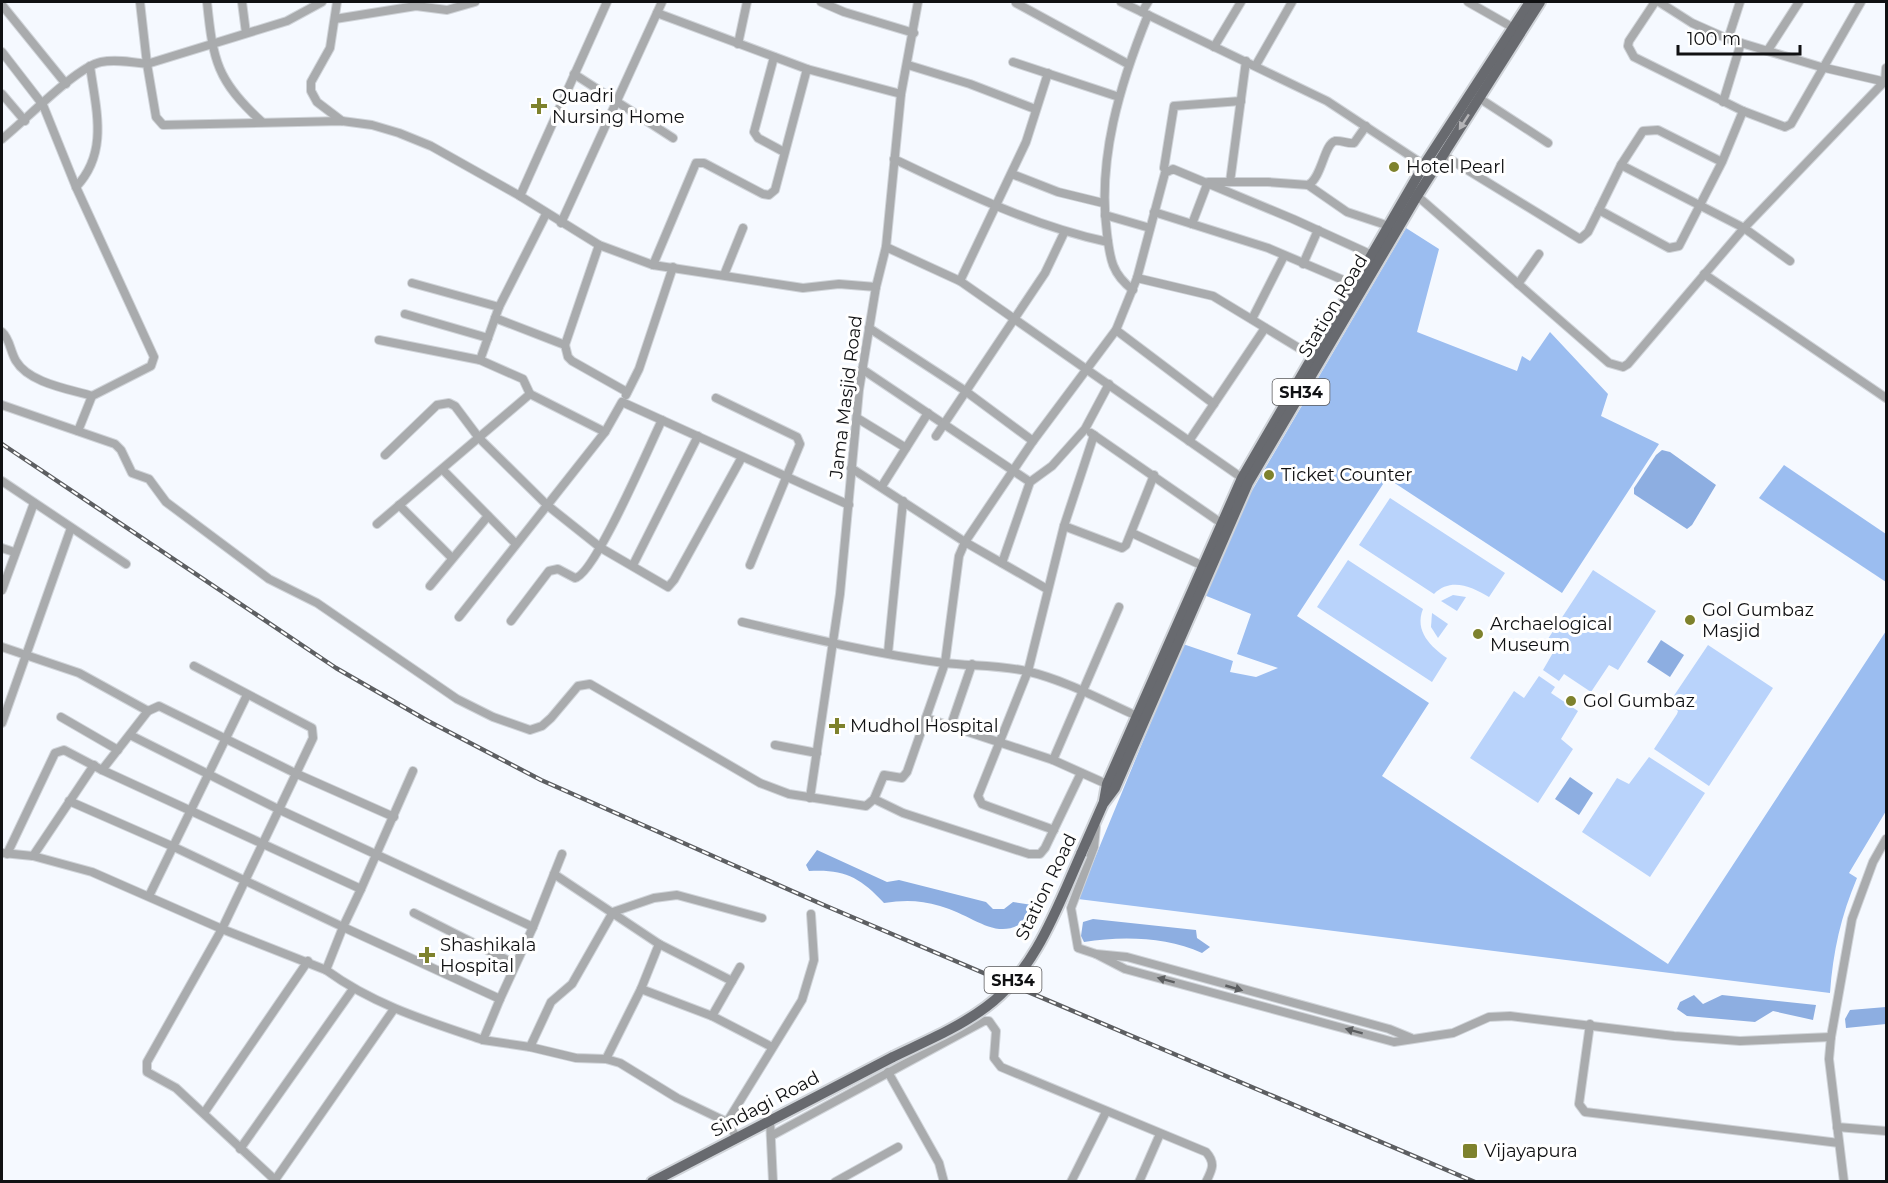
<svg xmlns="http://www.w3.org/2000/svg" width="1888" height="1183" font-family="Montserrat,sans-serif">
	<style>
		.green { fill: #b9d3fb }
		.forest { fill: #9bbdf0 }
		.water { fill: #8daee1 }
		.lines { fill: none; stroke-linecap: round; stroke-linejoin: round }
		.minor-casing { stroke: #d0d4d9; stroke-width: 10 }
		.major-casing { stroke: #d0d4d9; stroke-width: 14 }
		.minor { stroke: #a9abad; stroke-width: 8 }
		.major { stroke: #686a6f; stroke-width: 10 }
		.rail-casing { stroke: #5d5f62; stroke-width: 4.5 }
		.rail { stroke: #fff; stroke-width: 2; stroke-dasharray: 7; stroke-linecap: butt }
		.major-bridge-casing { stroke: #d0d4d9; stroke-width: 14; stroke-linecap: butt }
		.major-bridge { stroke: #686a6f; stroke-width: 10 }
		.oneway { fill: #b4b4b7 }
		.oneway2 { fill: #5c5e60 }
		.poi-dot { fill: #7e822d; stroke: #fff; stroke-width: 2 }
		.labels { text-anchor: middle; stroke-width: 6; stroke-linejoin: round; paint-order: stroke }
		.shield { fill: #fff; stroke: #58585a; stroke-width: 1.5 }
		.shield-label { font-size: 16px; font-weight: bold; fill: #101113 }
		.poi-label { font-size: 18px; fill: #101113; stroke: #fff; text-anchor: start }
		.street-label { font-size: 18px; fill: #101113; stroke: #fff }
	</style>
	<rect width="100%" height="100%" fill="#f5f9ff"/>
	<g class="green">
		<path d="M1390,498L1505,573L1489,597C1472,587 1451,577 1434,594L1359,545Z"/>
		<path d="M1348,560L1423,609C1414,631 1431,647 1447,658L1432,682L1317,607Z"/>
		<path d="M1593,570L1656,611L1618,670L1609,665L1591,692L1564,674L1559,681L1543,670L1554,651L1544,645Z"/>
		<path d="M1453,595L1466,597L1457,611L1441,601Z"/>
		<path d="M1432,613L1448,624L1438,638L1431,627Z"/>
		<path d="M1708,645L1773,688L1709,786L1654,749L1677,714L1678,711L1669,703Z"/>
		<path d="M1539,676L1555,687L1551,693L1578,711L1561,739L1573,749L1538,803L1470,758L1514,691L1524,698Z"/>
		<path d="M1649,757L1705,793L1650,877L1582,832L1617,778L1629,784Z"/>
	</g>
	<g class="forest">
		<path d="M1406,228L1439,249L1417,332L1517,371L1522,356L1530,361L1550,332L1608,394L1601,416L1659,444L1562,593L1387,478L1297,616L1429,703L1382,776L1668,964L1886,631V811L1849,873L1857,878C1841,916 1833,951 1830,993L1078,899L1183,644L1233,661L1230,672L1256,677L1278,668L1237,654L1251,614L1204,595L1250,494Z"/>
		<path d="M1784,465L1886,534V582L1759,498Z"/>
	</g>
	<g class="water">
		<path d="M1662,450L1670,452L1716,485L1692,525L1687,529L1634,494V488L1656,455Z"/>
		<path d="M1661,640L1684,655L1670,677L1647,662Z"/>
		<path d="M1570,777L1593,793L1579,815L1555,799Z"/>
		<path d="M817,850L887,882L899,880L986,902L993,909H1004L1013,902L1039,906C1004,952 980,917 940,906C920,900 904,900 884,903C860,877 844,869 809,871L806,865Z"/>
		<path d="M1093,919L1196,930L1197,938L1210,947L1202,953C1166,937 1123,936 1084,942L1081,936L1083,922Z"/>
		<path d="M1694,995L1703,1004L1722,995L1816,1005L1813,1020L1773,1011L1755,1022L1687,1016L1677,1009L1680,1002Z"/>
		<path d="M1886,1007V1024L1846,1028L1845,1019L1850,1010Z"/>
	</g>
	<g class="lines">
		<defs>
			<g id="minor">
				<path d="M140,2L147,64L287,21L322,2"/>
				<path d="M207,2C213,61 217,81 262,122"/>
				<path d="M242,2L246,33"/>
				<path d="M337,2L330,48L311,82V91L317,102L342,121"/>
				<path d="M821,2L844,12L914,33"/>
				<path d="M1121,2L1327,101L1424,165"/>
				<path d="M1468,2L1512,27"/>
				<path d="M1655,2L1629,41L1628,46L1634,57L1743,111L1722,162L1679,246L1669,248L1599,210L1621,165L1643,131L1658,130L1722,162"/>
				<path d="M1659,2L1692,23L1728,39L1821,67L1886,82"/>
				<path d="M1016,3L1128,64"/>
				<path d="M2,5L66,84"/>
				<path d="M1142,12L1148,2"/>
				<path d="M657,13L807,69L901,94"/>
				<path d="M335,19L416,6L447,10L475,2"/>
				<path d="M1728,39L1740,2"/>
				<path d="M738,44L747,2"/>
				<path d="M1214,47L1241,2"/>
				<path d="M1768,50L1799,2"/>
				<path d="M2,52L43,105L76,187L154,357L151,366L92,396L78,431"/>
				<path d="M774,57L754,132L758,138L784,152"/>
				<path d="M1013,62L1119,97"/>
				<path d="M908,65L970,84L1035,109"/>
				<path d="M1256,65L1292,2"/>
				<path d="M574,74L673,138"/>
				<path d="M2,94L25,121"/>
				<path d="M1479,98L1548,143"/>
				<path d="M1723,102L1741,43"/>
				<path d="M1743,111L1785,127L1791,124L1861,2"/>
				<path d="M2,139C25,121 76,67 101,62C115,59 133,62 147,64L156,117L163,125L342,121L372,125L399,133L431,146L520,196L599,245L653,265L803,288L839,284L876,287"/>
				<path d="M1443,155L1580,239L1588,232L1599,210"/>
				<path d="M894,159C963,192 1033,226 1108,242"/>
				<path d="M1621,165L1744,228L1790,261"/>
				<path d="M1164,168L1174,106L1241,101"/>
				<path d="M1012,174L1058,192L1103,203"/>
				<path d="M1230,182L1246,61"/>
				<path d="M1308,185L1347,212L1389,226"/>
				<path d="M76,187C109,152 96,110 90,66"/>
				<path d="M1415,194L1609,363L1623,367L1628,364L1744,228L1885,81L1886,68"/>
				<path d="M520,196L607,2"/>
				<path d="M1154,212L1268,248L1355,285"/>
				<path d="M1105,215L1150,228"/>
				<path d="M561,223L662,2"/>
				<path d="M1192,224L1208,182H1268L1308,185C1322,178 1324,144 1335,141C1341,140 1348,144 1354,143L1366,126"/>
				<path d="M886,247L960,281L1245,480"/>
				<path d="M1303,264L1318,230"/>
				<path d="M653,265L696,163H704L763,194L769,195L775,190L807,69"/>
				<path d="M1704,274L1886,398"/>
				<path d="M724,275L743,228"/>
				<path d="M1137,278L1213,296L1312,356"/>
				<path d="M960,281L1026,142L1048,73"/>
				<path d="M412,283L499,307"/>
				<path d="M1518,284L1539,254"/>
				<path d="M1133,290C1112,274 1110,259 1107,234C1097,159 1120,84 1148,15"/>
				<path d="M405,314L488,338"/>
				<path d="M495,318L565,345L568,357L572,361L627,392"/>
				<path d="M1252,319L1284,256"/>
				<path d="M869,328L964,390L1033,441"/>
				<path d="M1116,330L1214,404"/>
				<path d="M2,332C10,339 10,351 16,361C29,383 69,389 92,396"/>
				<path d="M379,340L480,360L523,379L530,394"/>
				<path d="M565,345L599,245"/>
				<path d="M480,360L499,307L546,214"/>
				<path d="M862,369L1030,482"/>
				<path d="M626,395L639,369L673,267"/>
				<path d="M716,398L797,437L800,444L750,565"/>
				<path d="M2,405L115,444L121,450L132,473L149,479L166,502L269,579L317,603L457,699L493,717L530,730L542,726L551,718L578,686L590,684L760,783L789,794L866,806L874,799L884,775L902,778L907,772L945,663L959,556L965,542L1033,441L1116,330L1137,278L1165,173L1173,169L1293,219L1372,255"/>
				<path d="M857,418L906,448"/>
				<path d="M1091,433L1221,523"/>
				<path d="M936,436L1045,273L1064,233"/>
				<path d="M1189,441L1265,328"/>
				<path d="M385,455L437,405L449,403L455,406L479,438L547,505L601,548L668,587L674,580L742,457"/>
				<path d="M851,468L965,542L1047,589"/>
				<path d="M443,470L515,543"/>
				<path d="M2,481L126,564"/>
				<path d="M882,486L928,413"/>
				<path d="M399,505L452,558"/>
				<path d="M377,524L530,394L605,432"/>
				<path d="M1064,526L1122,548L1126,545L1154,475"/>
				<path d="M1132,533L1201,565"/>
				<path d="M2,548L14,552"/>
				<path d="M1002,563L1030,482L1052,466L1085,429L1109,384"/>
				<path d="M633,565L698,436"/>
				<path d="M430,586L488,516"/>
				<path d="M2,590L34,503"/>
				<path d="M459,617L605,432L622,402L849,505"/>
				<path d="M511,621L549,571L558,569L575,578C595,575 650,444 662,420"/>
				<path d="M742,622C809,638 876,654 944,663C972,666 999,665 1026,671C1065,680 1101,700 1137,716"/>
				<path d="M2,647L79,673L148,711"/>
				<path d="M888,653L903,501"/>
				<path d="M194,666L312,728L313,738L222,929L147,1062V1072L176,1088L275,1180L394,1009"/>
				<path d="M61,717L118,750"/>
				<path d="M926,718L1053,760L1111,786"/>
				<path d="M2,723L71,528"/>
				<path d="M951,725L972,664"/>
				<path d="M130,735L280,810L533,927"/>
				<path d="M775,745L817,753"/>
				<path d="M1053,760L1119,607"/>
				<path d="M102,770L148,711L159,706L297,774L394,817"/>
				<path d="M810,798L840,594L859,390L876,287L886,247L901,94L918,2"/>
				<path d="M874,799L903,813L1029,854H1040L1045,848L1081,773"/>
				<path d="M69,801L174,847L343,927L326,970L222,929L92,872L33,856L94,765"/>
				<path d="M1096,827L1094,847L1071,908L1078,948L1096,954L1127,957L1389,1029L1411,1038"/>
				<path d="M1054,830L990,807L982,804L978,796L1028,671L1064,526L1094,435"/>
				<path d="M3,853L33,856"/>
				<path d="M7,854L55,753L64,750L102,770L361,889L343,927L500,999L483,1040L530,1047L576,1058L606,1059L620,1063L677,1098L727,1122L737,1138"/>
				<path d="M554,874L659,944L732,981"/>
				<path d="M361,889L413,771"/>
				<path d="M149,896L247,695"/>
				<path d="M414,913L515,964"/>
				<path d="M1096,954L1125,969L1394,1042L1453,1033L1489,1017L1510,1016L1674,1036L1740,1041L1831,1037"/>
				<path d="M326,970C374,1005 427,1021 483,1040"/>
				<path d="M641,989L712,1016L772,1047"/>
				<path d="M500,999L533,927L562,854"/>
				<path d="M712,1016L740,967"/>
				<path d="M1590,1024L1579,1104L1585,1112L1839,1143"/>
				<path d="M530,1047L551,1002L572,984L613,912L654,898L677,895L762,918"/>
				<path d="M606,1059L641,989L659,944"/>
				<path d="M888,1072L939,1163L944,1182"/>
				<path d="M204,1113L308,961"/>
				<path d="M770,1120L773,1182"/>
				<path d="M727,1122L802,1000L814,960L811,914"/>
				<path d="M1837,1127L1886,1131"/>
				<path d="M771,1136L984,1021H989L996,1031L994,1058L1001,1067L1206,1152C1216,1163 1212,1170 1206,1182"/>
				<path d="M240,1149L353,989"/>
				<path d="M835,1182L898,1147"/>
				<path d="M1071,1182L1106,1112"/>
				<path d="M1139,1182L1160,1134"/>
				<path d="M1844,1182L1829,1059L1831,1037L1852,919L1873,862L1886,839"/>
			</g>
			<g id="major">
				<path d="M1104,801L1107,784L1242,478L1424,165L1530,2"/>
				<path d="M1081,854L1103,804L1115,788L1248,483L1417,196L1540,2"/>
				<path d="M652,1182L893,1057"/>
			</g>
		</defs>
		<use href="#minor" class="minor-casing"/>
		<use href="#major" class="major-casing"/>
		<use href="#minor" class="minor"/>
		<use href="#major" class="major"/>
		<defs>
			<path id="rail" d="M2,444L336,668L428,721L541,780L826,906L1475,1182"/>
		</defs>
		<use href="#rail" class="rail-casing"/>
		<use href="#rail" class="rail"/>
		<defs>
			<path id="major-bridge" d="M893,1057C924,1042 958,1028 986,1007C1035,971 1057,908 1081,854"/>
		</defs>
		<use href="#major-bridge" class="major-bridge-casing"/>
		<use href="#major-bridge" class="major-bridge"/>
	</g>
	<defs><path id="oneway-solid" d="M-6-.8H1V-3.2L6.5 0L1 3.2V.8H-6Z" transform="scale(1.5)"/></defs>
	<use class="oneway" href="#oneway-solid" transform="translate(1464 122) rotate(123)"/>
	<g class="oneway2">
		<use href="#oneway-solid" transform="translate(1166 980) rotate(-165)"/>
		<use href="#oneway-solid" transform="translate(1234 988) rotate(16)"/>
		<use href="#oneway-solid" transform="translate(1354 1031) rotate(-165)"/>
	</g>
	<g class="poi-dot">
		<path d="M536 97h6v6h6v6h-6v6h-6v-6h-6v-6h6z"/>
		<circle cx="1394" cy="167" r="6"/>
		<circle cx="1269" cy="475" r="6"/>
		<circle cx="1690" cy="620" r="6"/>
		<circle cx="1478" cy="634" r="6"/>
		<circle cx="1571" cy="701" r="6"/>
		<path d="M834 717h6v6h6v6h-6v6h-6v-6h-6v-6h6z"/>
		<path d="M424 946h6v6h6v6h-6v6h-6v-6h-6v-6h6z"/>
		<rect x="1462" y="1143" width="16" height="16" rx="3"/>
	</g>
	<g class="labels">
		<g class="shield">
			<rect x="1272.5" y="379" width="57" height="26" rx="4.5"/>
			<rect x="984.5" y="967" width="57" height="26" rx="4.5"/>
		</g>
		<g class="shield-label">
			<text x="1301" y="398">SH34</text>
			<text x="1013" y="986">SH34</text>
		</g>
		<g class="poi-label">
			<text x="552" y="102">Quadri<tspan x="552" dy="21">Nursing Home</tspan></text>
			<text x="1406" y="173">Hotel Pearl</text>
			<text x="1281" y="481">Ticket Counter</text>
			<text x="1702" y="616">Gol Gumbaz<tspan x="1702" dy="21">Masjid</tspan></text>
			<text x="1490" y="630">Archaelogical<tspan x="1490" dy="21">Museum</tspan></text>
			<text x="1583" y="707">Gol Gumbaz</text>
			<text x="850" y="732">Mudhol Hospital</text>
			<text x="440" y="951">Shashikala<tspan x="440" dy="21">Hospital</tspan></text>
			<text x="1484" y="1157">Vijayapura</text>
		</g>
		<g class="street-label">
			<text transform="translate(1333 306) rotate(-59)" y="6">Station Road</text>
			<text transform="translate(846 397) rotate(-83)" y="6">Jama Masjid Road</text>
			<text transform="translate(1046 887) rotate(-64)" y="6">Station Road</text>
			<text transform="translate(765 1104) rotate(-28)" y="6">Sindagi Road</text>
		</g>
	</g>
	<rect width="1888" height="1183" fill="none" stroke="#101113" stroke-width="6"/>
	<path d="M1678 45v9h122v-9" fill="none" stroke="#101113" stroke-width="3"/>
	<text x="1687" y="45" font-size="18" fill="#101113" stroke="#ffffff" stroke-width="4.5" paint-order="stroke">100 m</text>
</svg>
